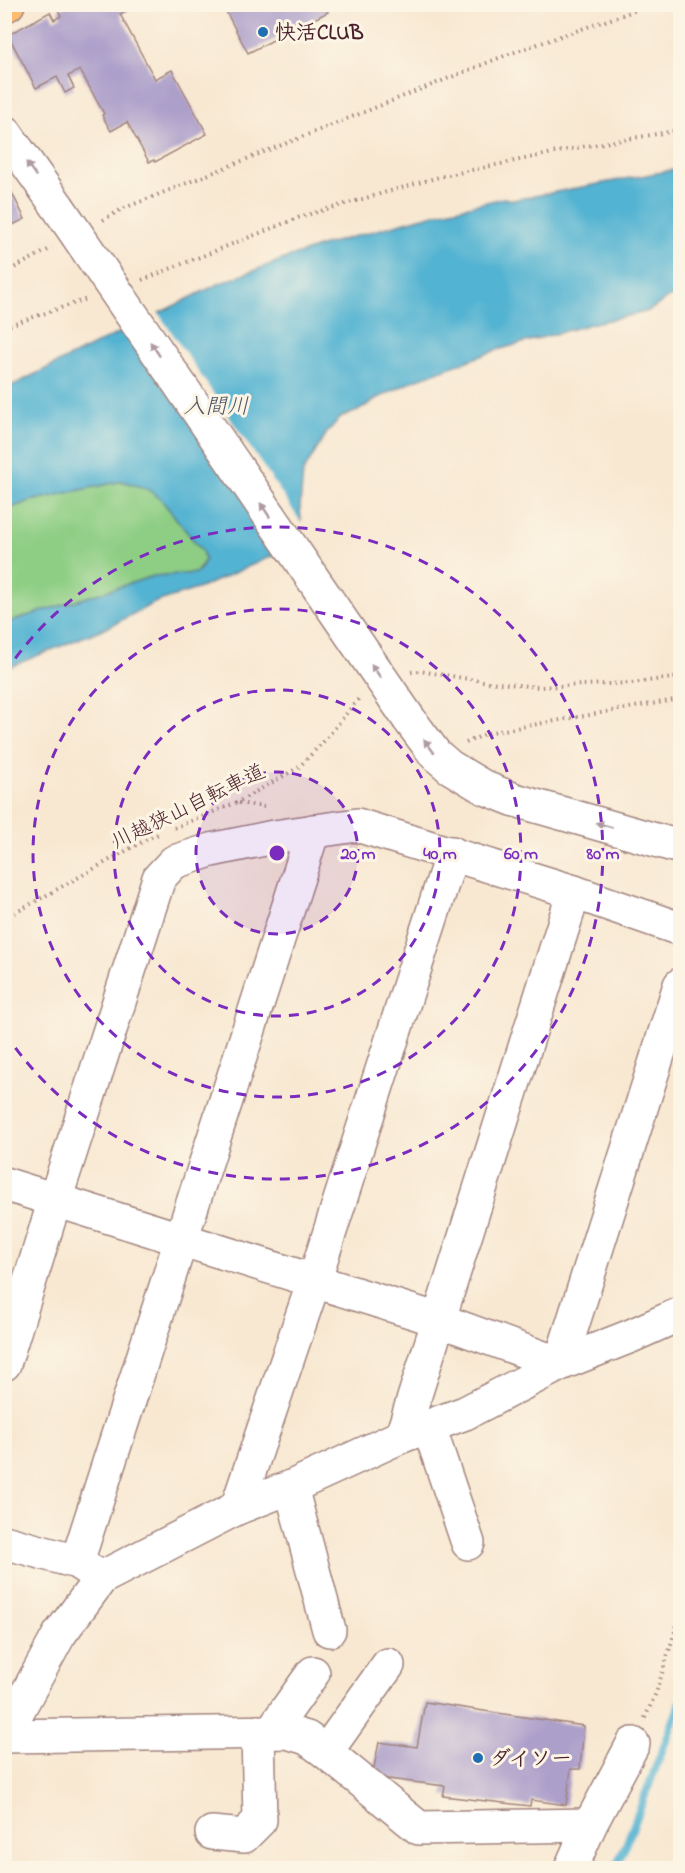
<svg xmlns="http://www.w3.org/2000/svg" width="685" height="1873" font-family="'Indie Flower','Klee One',sans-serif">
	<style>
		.green { fill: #8ece84; stroke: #6c7658; stroke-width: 1.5 }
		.water { fill: #53b3d2; stroke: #4e697e; stroke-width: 1.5 }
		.pier { fill: #f8e8d2 }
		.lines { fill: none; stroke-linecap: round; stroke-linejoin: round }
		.stream { stroke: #53b3d2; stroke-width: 8 }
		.building { fill: #ac9fca }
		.street-casing { stroke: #a1847e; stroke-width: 36 }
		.highway-casing { stroke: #a1847e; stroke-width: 36 }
		.path { stroke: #a1847e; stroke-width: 4; stroke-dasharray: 1.5 4.5; stroke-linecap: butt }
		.street { stroke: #fff; stroke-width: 33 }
		.highway { stroke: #fdbc70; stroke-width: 33 }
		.street-bridge-casing { stroke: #a1847e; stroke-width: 36; stroke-linecap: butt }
		.street-bridge { stroke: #fff; stroke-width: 33 }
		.oneway { fill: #ae9aa0 }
		.ring { fill: none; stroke: #7b2cbf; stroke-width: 3; stroke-dasharray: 10 8 }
		.poi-dot { fill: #1f6fb2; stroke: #fcf5e5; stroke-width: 2 }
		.labels { text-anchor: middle; stroke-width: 6; stroke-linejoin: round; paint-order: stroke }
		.poi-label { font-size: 21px; font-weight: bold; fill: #4a1f2b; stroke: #fcf5e5; text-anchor: start }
		.street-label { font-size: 21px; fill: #4a1f2b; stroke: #fcf5e5 }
		.water-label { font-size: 22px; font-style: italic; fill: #4d5365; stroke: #fcf5e5 }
		.centre { fill: #7b2cbf; stroke: #fcf5e5; stroke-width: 3 }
		.ring-label { font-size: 18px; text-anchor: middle; font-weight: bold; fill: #7b2cbf; stroke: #fcf5e5; stroke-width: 6; stroke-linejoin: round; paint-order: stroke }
	</style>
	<rect width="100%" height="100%" fill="#fcf5e5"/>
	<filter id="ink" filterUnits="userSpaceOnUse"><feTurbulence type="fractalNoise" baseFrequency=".0167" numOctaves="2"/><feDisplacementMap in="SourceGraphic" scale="12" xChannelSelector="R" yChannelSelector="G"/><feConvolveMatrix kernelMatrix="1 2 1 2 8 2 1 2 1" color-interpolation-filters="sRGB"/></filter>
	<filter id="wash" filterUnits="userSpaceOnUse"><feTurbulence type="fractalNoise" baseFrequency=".008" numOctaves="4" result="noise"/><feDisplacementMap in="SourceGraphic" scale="24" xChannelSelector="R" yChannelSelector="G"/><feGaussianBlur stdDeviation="1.35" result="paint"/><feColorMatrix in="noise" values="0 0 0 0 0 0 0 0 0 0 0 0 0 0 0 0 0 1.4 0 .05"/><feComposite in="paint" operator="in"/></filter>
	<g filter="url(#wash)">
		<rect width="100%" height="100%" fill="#f8e8d2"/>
		<path class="green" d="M122,481L145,488L160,498L202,551L205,560L196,573L154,576L5,623V510L30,501Z"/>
		<path class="water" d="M678,169L680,170V293C664,297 659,306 646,312L594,323L497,350L415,380L376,399L358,411L341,417L328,431L303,472L300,507L301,521L296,540L288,549L200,588L156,602L110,626L5,669V623L154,576L196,573L202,567L205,560L202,551L160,498L145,488L122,481L30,501L5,510V389L216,285L279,261L324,245L438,213L504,198L513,200Z"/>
		<path class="pier" d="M157,311L303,525L298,542L122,329Z"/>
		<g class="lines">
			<path class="stream" d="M615,1868L626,1845L680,1704"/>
		</g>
		<g id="blocks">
			<g class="building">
				<path d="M68,4H130L132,8L120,14L155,79L172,70L207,134L155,162L154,160L149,162L127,122L111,131L102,115L104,114L80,70L68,76L74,88L65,93L57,77L36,88L8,35L50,12L54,20L61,16L58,10Z"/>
				<path d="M222,4H324L328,12L248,53Z"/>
				<path d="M4,177L25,219L4,229Z"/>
				<path d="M425,1702L584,1726L580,1769H571L566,1805L531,1800L530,1806L443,1796L445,1786L372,1777L379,1742L417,1747Z"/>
			</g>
		</g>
	</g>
	<g filter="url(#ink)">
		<use href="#blocks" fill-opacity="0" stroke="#a1847e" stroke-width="1.5"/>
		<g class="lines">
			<defs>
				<g id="street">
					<path d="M4,131L58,207"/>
					<path d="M409,719L435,754L450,767L485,788L515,800L680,847"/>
					<path d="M4,1184L439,1320L560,1364L680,985"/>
					<path d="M4,1364L55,1200L159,878L174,862L211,850L274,837L357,825L574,892L680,929"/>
					<path d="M429,1427L468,1543"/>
					<path d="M402,1436L574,892"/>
					<path d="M291,1487L329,1630"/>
					<path d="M237,1508L314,1281L452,853"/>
					<path d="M4,1542L77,1562L95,1574"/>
					<path d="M77,1562L313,831"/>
					<path d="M271,1732L313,1673"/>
					<path d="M326,1752L388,1665"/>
					<path d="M590,1825L419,1828L326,1752L307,1738L287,1732L4,1736L59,1635L101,1578L237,1508L291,1487L402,1436L465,1413L560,1364L631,1336L680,1314"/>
					<path d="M212,1833L244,1836L260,1820L258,1732"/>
					<path d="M571,1868L590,1825L633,1744"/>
				</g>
				<path id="highway" d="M4,6L8,4"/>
			</defs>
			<use href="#street" class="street-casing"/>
			<use href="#highway" class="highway-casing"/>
			<g class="path">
				<path d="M103,220L122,209L509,54L654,4"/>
				<path d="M4,273L52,248"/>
				<path d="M142,280L300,217L439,177L581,147L680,130"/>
				<path d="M4,327L87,299"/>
				<path d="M411,672L420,671L488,682L539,687L631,683L680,677"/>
				<path d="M466,743L487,733L680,699"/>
				<path d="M239,803L264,807"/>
				<path d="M174,828L238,802L299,767L325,740L360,697"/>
				<path d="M4,919L149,838L161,833"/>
				<path d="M645,1718L656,1693L680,1615"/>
			</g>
			<use href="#street" class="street"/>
			<use href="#highway" class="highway"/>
			<defs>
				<path id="street-bridge" d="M58,207L409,719"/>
			</defs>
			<use href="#street-bridge" class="street-bridge-casing"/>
			<use href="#street-bridge" class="street-bridge"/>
		</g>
		<defs><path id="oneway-solid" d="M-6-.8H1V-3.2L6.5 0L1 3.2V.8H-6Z" transform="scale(1.5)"/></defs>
		<g class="oneway">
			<use href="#oneway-solid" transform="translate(31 169) rotate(-125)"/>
			<use href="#oneway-solid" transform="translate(155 349) rotate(-124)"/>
			<use href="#oneway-solid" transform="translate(265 510) rotate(-124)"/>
			<use href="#oneway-solid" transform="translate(376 671) rotate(-124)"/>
			<use href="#oneway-solid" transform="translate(429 746) rotate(-127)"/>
			<use href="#oneway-solid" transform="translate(604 825) rotate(-164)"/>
		</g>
	</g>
	<circle cx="277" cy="853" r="81" fill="#7b2cbf" fill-opacity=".12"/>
	<g class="ring">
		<circle cx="277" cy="853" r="81"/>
		<circle cx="277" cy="853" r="163"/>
		<circle cx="277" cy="853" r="244"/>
		<path d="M5 673A326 326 0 1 1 5 1033"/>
	</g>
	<g class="poi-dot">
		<circle cx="263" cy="32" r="6"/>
		<circle cx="478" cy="1758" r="6"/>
	</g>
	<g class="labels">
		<g class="poi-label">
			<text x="275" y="39">快活CLUB</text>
			<text x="490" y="1765">ダイソー</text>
		</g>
		<g class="street-label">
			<text transform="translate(188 806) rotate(-26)" y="7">川越狭山自転車道</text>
		</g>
		<g class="water-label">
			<text x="216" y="413">入間川</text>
		</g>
	</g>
	<circle cx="277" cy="853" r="9" class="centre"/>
	<g class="ring-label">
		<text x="358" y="859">20 m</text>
		<text x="440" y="859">40 m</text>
		<text x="521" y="859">60 m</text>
		<text x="603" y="859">80 m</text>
	</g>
	<rect width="685" height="1873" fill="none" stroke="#fcf5e5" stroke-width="24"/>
</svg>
